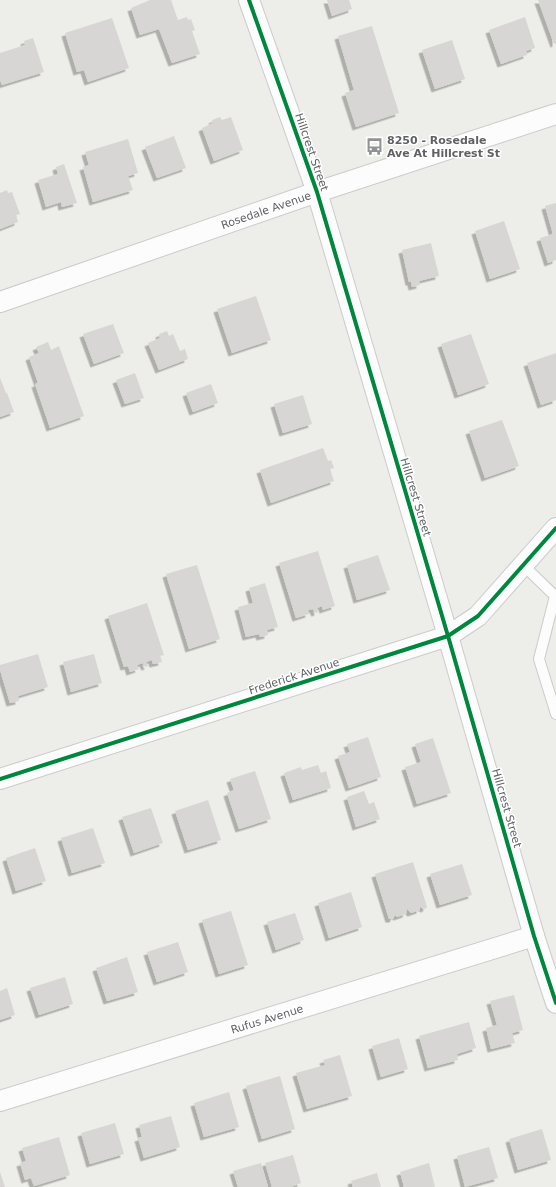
<svg xmlns="http://www.w3.org/2000/svg" width="556" height="1187" font-family="'DejaVu Sans',sans-serif">
	<style>
		.building { fill: #d7d6d4; filter: url(#shadow) }
		.lines { fill: none; stroke-linecap: round; stroke-linejoin: round }
		.service-casing { stroke: #cbcbca; stroke-width: 12 }
		.minor-casing { stroke: #cbcbca; stroke-width: 22 }
		.service { stroke: #fcfcfc; stroke-width: 10 }
		.minor { stroke: #fcfcfc; stroke-width: 20 }
		.cycleway-casing { stroke: #fff; stroke-width: 6 }
		.cycleway { stroke: #00873e; stroke-width: 4 }
		.labels { text-anchor: middle; stroke-width: 3; stroke-linejoin: round; paint-order: stroke }
		.poi-label { font-size: 11px; font-weight: bold; fill: #5f6165; stroke: #fff; text-anchor: start }
		.street-label { font-size: 11px; fill: #5f6165; stroke: #fff }
	</style>
	<defs>
		<filter id="shadow"><feDropShadow dx="-3.5" dy="3.5" stdDeviation="0" flood-color="#0004"/></filter>
	</defs>
	<rect width="100%" height="100%" fill="#edede9"/>
	<g class="building">
		<path d="M150,0H171L178,20L187,17L188,20L191,19L195,30L192,31L200,54L172,63L159,29L140,35L131,8Z"/>
		<path d="M327,0H349L352,9L332,16Z"/>
		<path d="M538,0H556V43L554,44Z"/>
		<path d="M525,17L535,48L526,51L527,55L501,64L489,30Z"/>
		<path d="M112,18L129,68L88,82L84,70L77,72L65,33Z"/>
		<path d="M372,26L399,113L356,127L345,93L354,90L338,36Z"/>
		<path d="M33,38L44,72L2,85L0,80V53L25,45L24,41Z"/>
		<path d="M452,40L465,79L435,89L422,50Z"/>
		<path d="M220,117L222,120L231,117L243,150L214,161L202,128L213,123L212,120Z"/>
		<path d="M174,136L186,168L157,178L145,147Z"/>
		<path d="M128,139L138,173L128,176L133,190L93,202L83,167L89,165L85,152Z"/>
		<path d="M64,164L77,203L62,207L61,202L46,207L38,180L58,174L56,167Z"/>
		<path d="M7,190L8,193L12,192L20,214L16,215L18,222L0,229V193Z"/>
		<path d="M556,203V260L548,263L540,238L553,234L545,206Z"/>
		<path d="M504,221L520,269L490,279L475,231Z"/>
		<path d="M431,243L439,276L419,281L420,285L412,287L411,282H409L402,250Z"/>
		<path d="M256,296L271,340L232,353L217,309Z"/>
		<path d="M113,324L124,353L94,364L83,334Z"/>
		<path d="M167,331L169,336L173,334L180,351L185,349L188,359L159,370L148,343L160,338L159,334Z"/>
		<path d="M471,334L489,384L458,395L441,344Z"/>
		<path d="M48,342L51,350L59,346L84,416L50,428L35,384L38,383L29,357L39,353L36,347Z"/>
		<path d="M556,353V400L541,405L527,363Z"/>
		<path d="M135,373L144,398L125,404L116,380Z"/>
		<path d="M0,378L6,393H7L14,412L0,417Z"/>
		<path d="M211,384L218,403L193,412L186,393Z"/>
		<path d="M303,395L312,424L283,433L274,404Z"/>
		<path d="M502,420L519,466L485,478L469,431Z"/>
		<path d="M323,448L328,461L331,460L334,468L330,469L334,481L271,503L260,470Z"/>
		<path d="M318,551L335,606L323,610L322,606L317,608L318,612L315,613L313,609L308,610L309,614L296,618L279,563Z"/>
		<path d="M378,555L390,590L357,600L347,565Z"/>
		<path d="M197,565L220,639L189,649L166,574Z"/>
		<path d="M265,583L278,627L267,630L268,635L260,637L259,634L246,637L238,607L253,603L249,588Z"/>
		<path d="M147,603L164,655L160,656L162,662L153,664L152,660L146,662L148,666L145,667L143,663L137,665L139,669L130,672L128,666L124,667L108,616Z"/>
		<path d="M38,654L48,687L18,696L19,701L10,703L0,670V665Z"/>
		<path d="M94,654L102,683L71,692L63,662Z"/>
		<path d="M368,737L381,777L349,788L338,756L350,752L347,744Z"/>
		<path d="M433,738L451,793L417,804L405,767L421,762L415,744Z"/>
		<path d="M318,765L321,773L326,771L331,788L293,800L284,773L301,767L302,770Z"/>
		<path d="M255,771L271,819L239,829L227,793L234,790L230,779Z"/>
		<path d="M364,791L369,804L374,802L380,819L356,827L347,797Z"/>
		<path d="M208,800L221,840L188,850L175,811Z"/>
		<path d="M151,808L163,843L134,853L122,817Z"/>
		<path d="M93,828L105,863L72,873L61,838Z"/>
		<path d="M35,848L46,881L16,891L6,858Z"/>
		<path d="M413,862L427,907L425,909L420,907V910L411,913L407,909L406,914L397,917L395,915L393,919H389L375,874Z"/>
		<path d="M462,864L472,895L440,905L430,874Z"/>
		<path d="M351,892L362,927L329,938L318,903Z"/>
		<path d="M231,911L248,965L219,974L202,920Z"/>
		<path d="M295,913L304,940L276,950L267,922Z"/>
		<path d="M178,942L188,972L157,982L147,952Z"/>
		<path d="M127,957L138,992L107,1001L96,968Z"/>
		<path d="M65,977L73,1004L39,1015L30,988Z"/>
		<path d="M7,988L15,1015L0,1020V991Z"/>
		<path d="M514,995L523,1030L512,1033L515,1043L491,1049L486,1028L497,1025L490,1001Z"/>
		<path d="M469,1022L476,1048L457,1054L458,1060L428,1068L419,1036Z"/>
		<path d="M399,1038L408,1069L381,1077L372,1046Z"/>
		<path d="M340,1055L352,1096L307,1109L296,1073L325,1065L323,1060Z"/>
		<path d="M280,1076L295,1129L262,1139L246,1086Z"/>
		<path d="M229,1092L239,1127L204,1137L194,1103Z"/>
		<path d="M171,1116L180,1147L144,1158L138,1138L142,1137L139,1125Z"/>
		<path d="M115,1123L124,1154L90,1164L81,1133Z"/>
		<path d="M542,1129L551,1160L518,1170L509,1139Z"/>
		<path d="M59,1137L70,1175L34,1186L31,1178L25,1180L20,1163L26,1161L22,1148Z"/>
		<path d="M489,1147L498,1178L465,1187L457,1156Z"/>
		<path d="M293,1155L301,1183L291,1187H272L265,1163Z"/>
		<path d="M261,1163L268,1187H238L233,1171Z"/>
		<path d="M429,1163L435,1187H404L400,1172Z"/>
		<path d="M0,1172L5,1187H0Z"/>
		<path d="M377,1173L381,1187H353L351,1181Z"/>
	</g>
	<g class="lines">
		<defs>
			<path id="service" d="M523,565L555,596L539,659L556,714"/>
			<g id="minor">
				<path d="M249,0L317,192L448,636L534,936L556,1003"/>
				<path d="M0,302L317,192L556,114"/>
				<path d="M0,779L448,636L478,616L556,528"/>
				<path d="M0,1101L534,936"/>
			</g>
		</defs>
		<use href="#service" class="service-casing"/>
		<use href="#minor" class="minor-casing"/>
		<use href="#service" class="service"/>
		<use href="#minor" class="minor"/>
		<defs>
			<g id="cycleway">
				<path d="M249,0L317,192L448,636L534,936L556,1003"/>
				<path d="M0,779L448,636L478,616L556,528"/>
			</g>
		</defs>
		<use href="#cycleway" class="cycleway-casing"/>
		<use href="#cycleway" class="cycleway"/>
	</g>
	<defs>
		<symbol id="bus-bare" viewBox="-9 -9 18 18"><path d="M-5-6H5V4H4V6H2V4H-2V6H-4V4H-5ZM-3.5-4V0h7V-4ZM-3.5 1.2v1.5H-2V1.2ZM2 1.2v1.5H3.5V1.2Z" fill="#919293" stroke="#fff" stroke-width="2.5" paint-order="stroke"/></symbol>
	</defs>
	<g fill-rule="evenodd">
		<use href="#bus-bare" x="362" y="134" width="25" height="25"/>
	</g>
	<g class="labels">
		<g class="poi-label">
			<text x="387" y="144">8250 - Rosedale<tspan x="387" dy="13">Ave At Hillcrest St</tspan></text>
		</g>
		<g class="street-label">
			<text transform="translate(312 152) rotate(71)" y="4">Hillcrest Street</text>
			<text transform="translate(266 210) rotate(-19)" y="4">Rosedale Avenue</text>
			<text transform="translate(416 497) rotate(73)" y="4">Hillcrest Street</text>
			<text transform="translate(294 676) rotate(-18)" y="4">Frederick Avenue</text>
			<text transform="translate(507 808) rotate(74)" y="4">Hillcrest Street</text>
			<text transform="translate(267 1019) rotate(-17)" y="4">Rufus Avenue</text>
		</g>
	</g>
</svg>
